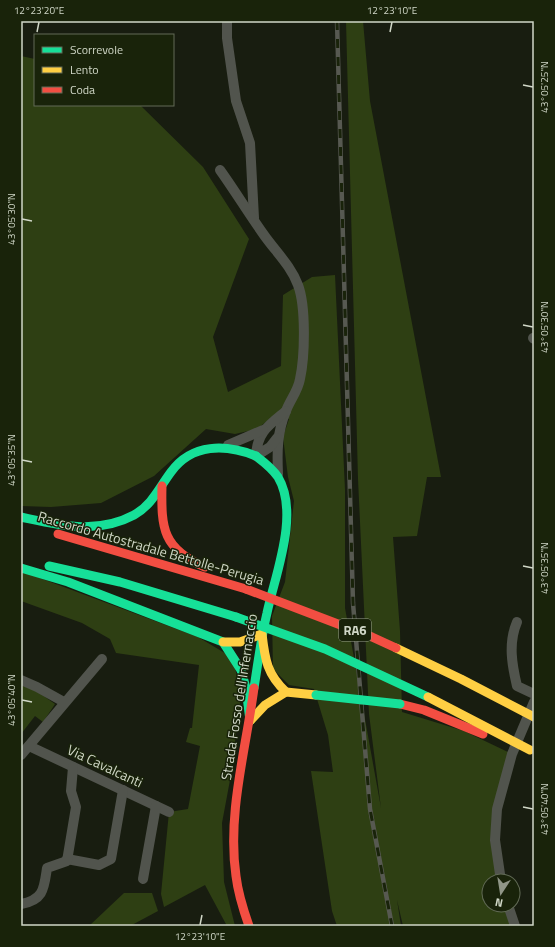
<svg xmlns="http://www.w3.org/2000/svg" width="555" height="947" font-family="'Titillium Web',sans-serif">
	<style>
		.green { fill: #2e3f13 }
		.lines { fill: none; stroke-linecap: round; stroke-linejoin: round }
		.street { stroke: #51544d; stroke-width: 10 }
		.fast { stroke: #16e098; stroke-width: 9 }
		.slow { stroke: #ffcf43; stroke-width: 9 }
		.jam { stroke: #f24e42; stroke-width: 9 }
		.rail-casing { stroke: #575951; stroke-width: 4.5 }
		.rail { stroke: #19230a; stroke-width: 3; stroke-dasharray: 9; stroke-linecap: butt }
		.fast-bridge { stroke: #16e098; stroke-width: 9 }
		.slow-bridge { stroke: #ffcf43; stroke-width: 9 }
		.jam-bridge { stroke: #f24e42; stroke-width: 9 }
		.ticks { fill: none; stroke: #d0d7c7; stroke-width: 1.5 }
		.labels { text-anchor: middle; stroke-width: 3; stroke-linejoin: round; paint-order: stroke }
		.shield { fill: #19230a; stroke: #99a18e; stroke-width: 1 }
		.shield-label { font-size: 13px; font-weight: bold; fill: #d0d7c7 }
		.street-label { font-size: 14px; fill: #d0d7c7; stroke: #19230a }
		.neatline { fill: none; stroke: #d0d7c7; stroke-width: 1.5 }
		.ticks-label { font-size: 10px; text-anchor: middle; fill: #d0d7c7 }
	</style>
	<rect width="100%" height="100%" fill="#181d10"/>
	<g class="green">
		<path d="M346,21H363L370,101L441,477H427L417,536L393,537L400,631L402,712L464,731L512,754L497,809L502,881H489V905H508L515,926H403L397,900L401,926H337L332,911L311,771L333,772L328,735L314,689L289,685L273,669L272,616L285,582L294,501L288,477L283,437L289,419L277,413L257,429L235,434L206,429L154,476L101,503L51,507L21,506V56L35,59V105H140L203,167L249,239L213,337L228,392L281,366L283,295L312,277L335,275L345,490V608L381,808L369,714L358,479Z"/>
		<path d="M21,571L198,637L233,658L241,696L230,780L222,823L224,882L235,926H227L205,885L164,907L161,894L169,812L188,809L200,746L186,742L190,728H192L199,665L116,653L110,639L82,623L21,601Z"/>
		<path d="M21,685L35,690L55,704L43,722L35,716L21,734Z"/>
		<path d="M124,893H152L158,911L130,926H89Z"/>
	</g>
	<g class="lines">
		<g class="street">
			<path d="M227,21V38L236,101L250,143L254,218"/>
			<path d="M220,170C235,191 249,214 264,235C276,252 291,266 298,285C306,306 305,356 300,379C298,391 290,400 286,411C277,432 277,452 278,474"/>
			<path d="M533,338L534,339"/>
			<path d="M277,438L270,447L256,456C257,432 269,425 286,411"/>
			<path d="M228,445L263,430"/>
			<path d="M517,622C508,643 512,665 517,686L534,694"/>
			<path d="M21,680L37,687L64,702"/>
			<path d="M29,746L169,812"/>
			<path d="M21,755L102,659"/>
			<path d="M67,859L99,865L111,859L123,790"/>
			<path d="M143,879L156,806"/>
			<path d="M501,881L495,840L497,809L512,754L534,702"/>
			<path d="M21,904C44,900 44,888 47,868L67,861L76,807L71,791L73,767"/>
			<path d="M508,905L515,926"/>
		</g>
		<g class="fast">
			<path d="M21,517C59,525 97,535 134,515C152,505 159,488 171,472C192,443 226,444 256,456"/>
			<path d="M49,566L120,582L236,617"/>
			<path d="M21,568L68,582L223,642L241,670L246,688L250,721"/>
			<path d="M254,688C258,663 261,638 267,613C275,575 300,514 278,477C272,468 264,462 256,456"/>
		</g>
		<g class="slow">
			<path d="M223,642H240L262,634C265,660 267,674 286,692"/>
			<path d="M250,721L265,705L286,692L316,695"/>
		</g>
		<g class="jam">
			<path d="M162,486C161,529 163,549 205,567"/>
			<path d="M58,534L246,589"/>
			<path d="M400,704L424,710L483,734"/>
			<path d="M249,926C243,909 238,893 236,876C227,814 246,749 254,688"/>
		</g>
		<defs>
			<path id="rail" d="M337,21L353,603L370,809L392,926"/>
		</defs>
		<use href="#rail" class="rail-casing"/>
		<use href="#rail" class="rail"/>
		<g class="fast-bridge">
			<path d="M236,617L325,649L428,697"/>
			<path d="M316,695L400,704"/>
		</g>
		<g class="slow-bridge">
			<path d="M396,648L461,679L534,717"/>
			<path d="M428,697L530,750"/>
		</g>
		<path class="jam-bridge" d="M246,589L372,637L396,648"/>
	</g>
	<path class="ticks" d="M37,32L39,22M390,32L392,22M523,85L533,87M22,219L32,221M523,325L533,327M22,460L32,462M523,566L533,568M22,700L32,702M523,807L533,809M200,925L202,915"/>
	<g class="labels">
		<rect class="shield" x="339" y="619" width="32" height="22" rx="3"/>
		<g class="shield-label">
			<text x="355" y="635">RA6</text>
		</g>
		<g class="street-label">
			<text transform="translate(151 548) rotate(16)" y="5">Raccordo Autostradale Bettolle-Perugia</text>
			<text transform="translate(239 697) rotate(-81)" y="5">Strada Fosso dell'Infernaccio</text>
			<text transform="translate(105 766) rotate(25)" y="5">Via Cavalcanti</text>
		</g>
	</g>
	<rect width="555" height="947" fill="none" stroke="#19230a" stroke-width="44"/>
	<rect x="34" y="34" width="140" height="72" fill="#19230a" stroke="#626b56"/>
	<rect x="42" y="47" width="20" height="6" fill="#16e098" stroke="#626b56"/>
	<text x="70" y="54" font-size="12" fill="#d0d7c7">Scorrevole</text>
	<rect x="42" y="67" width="20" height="6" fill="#ffcf43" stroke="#626b56"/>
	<text x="70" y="74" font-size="12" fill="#d0d7c7">Lento</text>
	<rect x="42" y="87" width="20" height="6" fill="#f24e42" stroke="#626b56"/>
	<text x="70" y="94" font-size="12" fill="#d0d7c7">Coda</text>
	<g transform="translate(501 893) rotate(192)"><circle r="19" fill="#19230a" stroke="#626b56"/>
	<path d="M0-3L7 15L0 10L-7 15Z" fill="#909687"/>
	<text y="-6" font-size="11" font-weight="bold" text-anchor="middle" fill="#d0d7c7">N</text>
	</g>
	<rect x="22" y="22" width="511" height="903" class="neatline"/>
	<g class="ticks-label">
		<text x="39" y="14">12°23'20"E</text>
		<text x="392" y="14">12°23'10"E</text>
		<text transform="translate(544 87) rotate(-90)" y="4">43°05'25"N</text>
		<text transform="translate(11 219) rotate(-90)" y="4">43°05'30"N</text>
		<text transform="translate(544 327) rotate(-90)" y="4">43°05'30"N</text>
		<text transform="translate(11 460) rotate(-90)" y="4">43°05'35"N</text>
		<text transform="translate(544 568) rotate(-90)" y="4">43°05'35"N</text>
		<text transform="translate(11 700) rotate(-90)" y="4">43°05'40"N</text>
		<text transform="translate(544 809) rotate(-90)" y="4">43°05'40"N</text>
		<text x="200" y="940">12°23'10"E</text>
	</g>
</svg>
